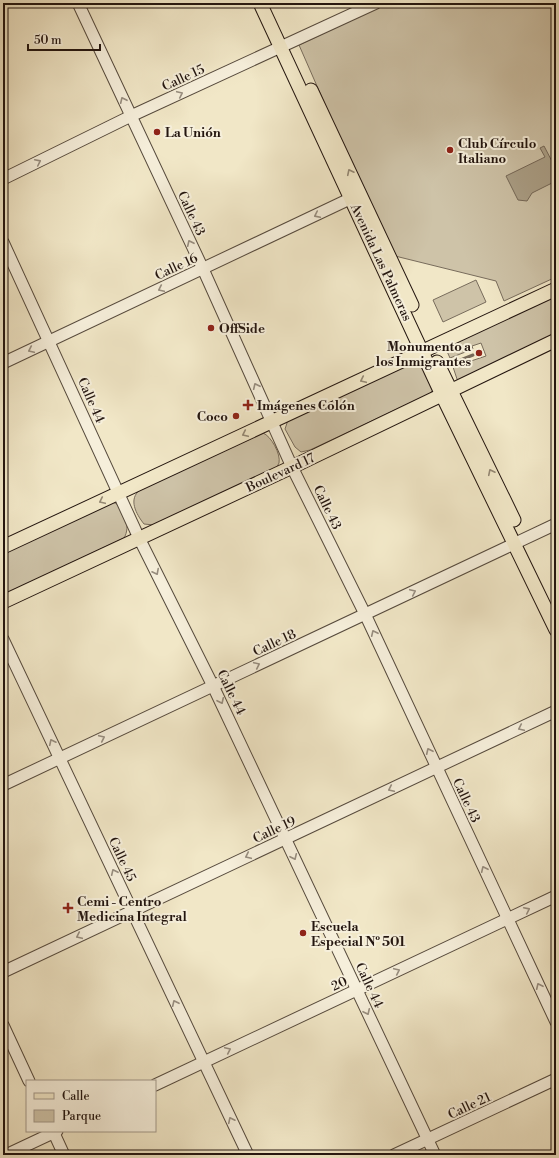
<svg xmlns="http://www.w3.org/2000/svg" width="559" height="1158" font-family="'Libre Bodoni',serif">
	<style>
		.green { fill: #cec3a8; stroke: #786c5c }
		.water { fill: #aba088; stroke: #756858 }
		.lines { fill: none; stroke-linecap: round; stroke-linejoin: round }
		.stream { stroke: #756858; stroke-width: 3 }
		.minor-casing { stroke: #564a3d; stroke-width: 13 }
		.major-casing { stroke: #23150f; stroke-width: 15 }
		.minor { stroke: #f6efdb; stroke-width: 11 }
		.major { stroke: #f1e7c7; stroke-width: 13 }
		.oneway { stroke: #978d7f }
		.oneway2 { stroke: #948874 }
		.poi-dot { fill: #8f2418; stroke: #f6efdb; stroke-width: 1.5 }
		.labels { text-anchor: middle; stroke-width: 4; stroke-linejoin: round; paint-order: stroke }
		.street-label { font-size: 13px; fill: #23150f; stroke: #f6efdb }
		.poi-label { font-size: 13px; font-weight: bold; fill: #23150f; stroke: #f6efdb; text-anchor: start }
	</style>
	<rect width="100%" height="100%" fill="#f1e7c7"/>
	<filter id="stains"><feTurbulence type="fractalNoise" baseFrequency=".005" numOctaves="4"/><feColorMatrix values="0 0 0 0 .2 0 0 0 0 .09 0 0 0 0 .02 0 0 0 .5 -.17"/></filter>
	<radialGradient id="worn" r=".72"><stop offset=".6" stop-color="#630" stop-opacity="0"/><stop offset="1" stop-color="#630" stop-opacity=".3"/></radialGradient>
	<g class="green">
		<path d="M388,3H556V277L504,301L496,281L391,255L299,45Z"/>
		<path d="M476,280L486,302L443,322L433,300Z"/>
		<path d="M556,294V335L458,382L453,367L486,356L481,343L472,346L473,349L450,358L445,347Z"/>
		<path d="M415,360L420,361L434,389L429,394L310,450L301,452L295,447L285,429L288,420Z"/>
		<path d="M263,433C271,436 281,454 279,463C278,466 275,468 273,470L154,525L144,524C136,514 128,499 140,490Z"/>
		<path d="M113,502C125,507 131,527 124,538L3,595V553Z"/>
	</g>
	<path class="water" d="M544,146L556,169V181L532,193L527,201L518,200L506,176L545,157L540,148Z"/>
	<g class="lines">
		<path class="stream" d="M453,363L473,355"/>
		<defs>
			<g id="minor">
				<path d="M78,3L203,269L292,467L365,614L556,1022"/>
				<path d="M3,179L131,116L376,3"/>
				<path d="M3,242L139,538L213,686L435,1155"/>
				<path d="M3,363L358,195"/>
				<path d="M3,639L248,1155"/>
				<path d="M3,785L556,524"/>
				<path d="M3,972L556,711"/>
				<path d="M3,1025L29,1081"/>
				<path d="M155,1085L556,896"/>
				<path d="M53,1131L64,1155"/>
				<path d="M6,1155L57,1131"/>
				<path d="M394,1155L556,1079"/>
			</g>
			<g id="major">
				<path d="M260,3L442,395L556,630"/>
				<path d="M311,90L412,305"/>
				<path d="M437,362L514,520"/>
				<path d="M3,547L556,289"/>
				<path d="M3,602L292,467L556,340"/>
			</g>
		</defs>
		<use href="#minor" class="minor-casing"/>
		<use href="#major" class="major-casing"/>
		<use href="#minor" class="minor"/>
		<use href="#major" class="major"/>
	</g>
	<defs><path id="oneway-chevron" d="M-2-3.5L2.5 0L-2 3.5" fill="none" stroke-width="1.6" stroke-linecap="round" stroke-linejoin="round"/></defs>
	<g class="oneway">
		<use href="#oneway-chevron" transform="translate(180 94) rotate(-25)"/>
		<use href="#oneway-chevron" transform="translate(123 100) rotate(-115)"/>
		<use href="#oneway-chevron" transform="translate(38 162) rotate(-26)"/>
		<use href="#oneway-chevron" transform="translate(317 215) rotate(154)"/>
		<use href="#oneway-chevron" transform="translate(190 243) rotate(-115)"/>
		<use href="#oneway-chevron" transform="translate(161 289) rotate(155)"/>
		<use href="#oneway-chevron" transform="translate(31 350) rotate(155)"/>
		<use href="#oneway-chevron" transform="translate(256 386) rotate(-115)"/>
		<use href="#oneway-chevron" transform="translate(156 572) rotate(63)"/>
		<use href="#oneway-chevron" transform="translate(413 592) rotate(-25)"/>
		<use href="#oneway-chevron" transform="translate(374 633) rotate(-115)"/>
		<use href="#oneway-chevron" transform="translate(257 665) rotate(-25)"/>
		<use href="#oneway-chevron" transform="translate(221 701) rotate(65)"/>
		<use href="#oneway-chevron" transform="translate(521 728) rotate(155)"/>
		<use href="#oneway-chevron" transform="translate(102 738) rotate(-25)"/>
		<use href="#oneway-chevron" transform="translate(52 742) rotate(-116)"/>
		<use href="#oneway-chevron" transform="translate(429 751) rotate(-115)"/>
		<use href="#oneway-chevron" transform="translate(391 789) rotate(155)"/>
		<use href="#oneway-chevron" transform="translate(248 856) rotate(155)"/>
		<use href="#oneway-chevron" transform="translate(294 857) rotate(65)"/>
		<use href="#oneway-chevron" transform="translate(484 869) rotate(-115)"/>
		<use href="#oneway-chevron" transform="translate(114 872) rotate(-115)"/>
		<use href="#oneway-chevron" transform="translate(527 910) rotate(-26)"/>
		<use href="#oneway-chevron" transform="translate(79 936) rotate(155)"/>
		<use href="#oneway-chevron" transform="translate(397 971) rotate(-25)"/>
		<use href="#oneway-chevron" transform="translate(539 986) rotate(-115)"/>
		<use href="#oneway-chevron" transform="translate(175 1003) rotate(-115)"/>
		<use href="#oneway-chevron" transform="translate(367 1012) rotate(65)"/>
		<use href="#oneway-chevron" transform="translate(228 1050) rotate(-25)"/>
		<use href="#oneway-chevron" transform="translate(231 1120) rotate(-116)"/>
	</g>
	<g class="oneway2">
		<use href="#oneway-chevron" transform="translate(350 172) rotate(-116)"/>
		<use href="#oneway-chevron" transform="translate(363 380) rotate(155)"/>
		<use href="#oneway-chevron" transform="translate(245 434) rotate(155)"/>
		<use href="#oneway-chevron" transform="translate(491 472) rotate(-116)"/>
		<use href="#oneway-chevron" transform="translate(102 501) rotate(155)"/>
	</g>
	<g class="poi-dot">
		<circle cx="157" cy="132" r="4"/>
		<circle cx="450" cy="150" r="4"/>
		<circle cx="211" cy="328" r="4"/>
		<circle cx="479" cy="353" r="4"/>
		<path d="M246 399h4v4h4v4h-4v4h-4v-4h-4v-4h4z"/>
		<circle cx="236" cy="416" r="4"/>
		<path d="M66 902h4v4h4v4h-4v4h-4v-4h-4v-4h4z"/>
		<circle cx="303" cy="933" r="4"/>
	</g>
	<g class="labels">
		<g class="street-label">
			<text transform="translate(183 77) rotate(-25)" y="5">Calle 15</text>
			<text transform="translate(192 213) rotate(65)" y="5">Calle 43</text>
			<text transform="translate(382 262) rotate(65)" y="5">Avenida Las Palmeras</text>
			<text transform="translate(176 266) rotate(-25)" y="5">Calle 16</text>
			<text transform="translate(92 400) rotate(66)" y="5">Calle 44</text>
			<text transform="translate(280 472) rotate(-25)" y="5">Boulevard 17</text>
			<text transform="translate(328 507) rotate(64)" y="5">Calle 43</text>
			<text transform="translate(274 642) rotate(-25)" y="5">Calle 18</text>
			<text transform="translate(232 692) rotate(64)" y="5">Calle 44</text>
			<text transform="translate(467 800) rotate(65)" y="5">Calle 43</text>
			<text transform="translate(274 829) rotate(-25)" y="5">Calle 19</text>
			<text transform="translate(123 859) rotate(65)" y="5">Calle 45</text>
			<text transform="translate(339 983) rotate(-25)" y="5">20</text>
			<text transform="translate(370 985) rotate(65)" y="5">Calle 44</text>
			<text transform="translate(469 1105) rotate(-25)" y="5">Calle 21</text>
		</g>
		<g class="poi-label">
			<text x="165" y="137">La Unión</text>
			<text x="458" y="148">Club Círculo<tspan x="458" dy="15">Italiano</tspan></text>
			<text x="219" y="333">OffSide</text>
			<text x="471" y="351" text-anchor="end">Monumento a<tspan x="471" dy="15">los Inmigrantes</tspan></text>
			<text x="257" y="410">Imágenes Colón</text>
			<text x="228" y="421" text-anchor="end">Coco</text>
			<text x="77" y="906">Cemi - Centro<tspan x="77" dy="15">Medicina Integral</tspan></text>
			<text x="311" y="931">Escuela<tspan x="311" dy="15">Especial Nº 501</tspan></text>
		</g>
	</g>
	<rect width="559" height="1158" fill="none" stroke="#f1e7c7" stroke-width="16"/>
	<rect x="4" y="4" width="551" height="1150" fill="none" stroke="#23150f" stroke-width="2"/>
	<rect x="8" y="8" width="543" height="1142" fill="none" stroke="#23150f"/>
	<rect x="26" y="1080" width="130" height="52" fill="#f6efdb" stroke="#a29889"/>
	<rect x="34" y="1093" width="20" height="6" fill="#f1e7c7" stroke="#a29889"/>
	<text x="62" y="1100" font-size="12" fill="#23150f">Calle</text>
	<rect x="34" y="1110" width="20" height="12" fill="#cec3a8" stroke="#a29889"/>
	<text x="62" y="1120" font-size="12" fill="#23150f">Parque</text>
	<path d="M28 44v6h72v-6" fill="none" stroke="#23150f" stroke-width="2"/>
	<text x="34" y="44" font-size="12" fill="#23150f" stroke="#f6efdb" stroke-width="3" paint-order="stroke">50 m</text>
	<rect width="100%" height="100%" filter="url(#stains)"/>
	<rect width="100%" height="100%" fill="url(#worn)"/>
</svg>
